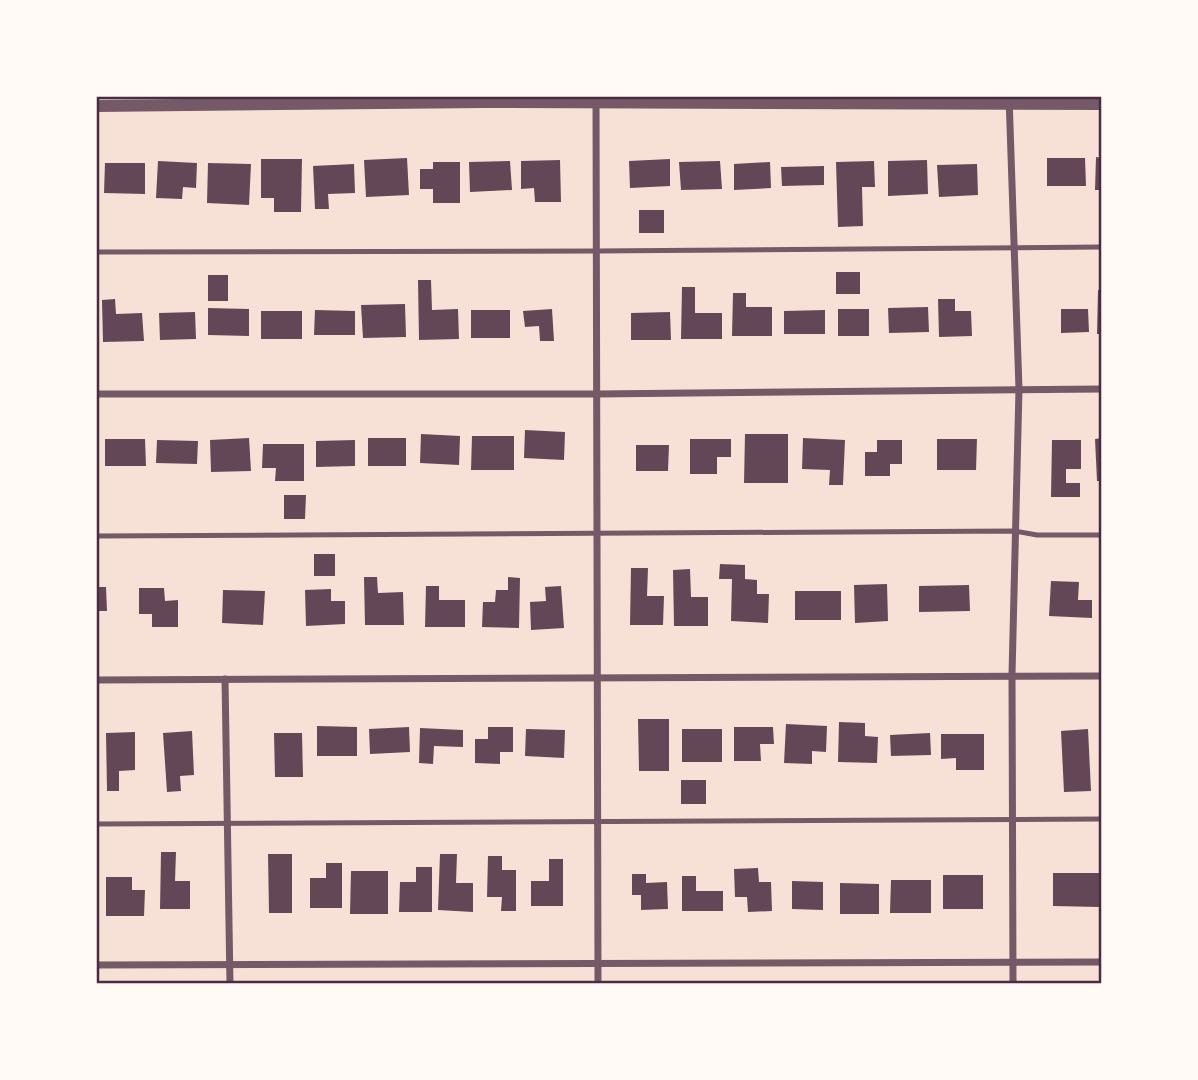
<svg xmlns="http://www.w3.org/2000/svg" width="1198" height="1080" font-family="Spectral,serif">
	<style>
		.building { fill: #644757 }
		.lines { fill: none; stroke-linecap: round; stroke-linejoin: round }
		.service { stroke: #755966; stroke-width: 5 }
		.minor { stroke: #755966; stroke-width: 7 }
		.tertiary { stroke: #755966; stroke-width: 12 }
		.neatline { fill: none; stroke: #4a2c40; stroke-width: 2.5 }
	</style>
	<rect width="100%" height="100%" fill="#f7e1d7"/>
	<g class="building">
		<path d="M1096,157L1102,158V190H1095Z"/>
		<path d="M407,158L409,195L366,197L364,160Z"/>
		<path d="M1047,158H1085L1086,186H1047Z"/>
		<path d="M261,159H302L301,212H274V198H261Z"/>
		<path d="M670,159V186L630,188L629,161Z"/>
		<path d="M560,160L561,202H535L534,188L521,189V161Z"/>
		<path d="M927,160L928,194L888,196V161Z"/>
		<path d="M158,161L197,163L196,188L183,187L182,199L156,198Z"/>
		<path d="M510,161L512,190L470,192L469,162Z"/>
		<path d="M720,161L722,189L681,190L679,162Z"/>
		<path d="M874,161L875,187H862L863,226L838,227L836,162Z"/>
		<path d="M433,162H460V203H433V189H420V169H433Z"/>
		<path d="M770,162L771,188L734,190V164Z"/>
		<path d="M105,163H145V194L104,193Z"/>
		<path d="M208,163L251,164L249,205L207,203Z"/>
		<path d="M354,164L355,193L328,194L329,209H315L313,166Z"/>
		<path d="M977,164L978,195L939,197L937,165Z"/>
		<path d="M824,166V185L782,186L781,167Z"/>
		<rect x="639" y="210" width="25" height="23"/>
		<rect x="836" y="272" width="24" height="22"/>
		<rect x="208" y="275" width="20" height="26"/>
		<path d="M418,280H431L432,310L458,309L459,339L419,340Z"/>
		<path d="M682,287H695V313H722V339H681Z"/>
		<path d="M1098,290H1102V334H1097Z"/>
		<path d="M733,293H746V307H772V336H732Z"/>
		<path d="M115,299L116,314L142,313L144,341L103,342L102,300Z"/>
		<path d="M938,299H955V311H971L972,336L939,337Z"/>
		<path d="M405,304L406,337L363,338L361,305Z"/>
		<path d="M928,307L929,332L889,333L888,308Z"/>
		<path d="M208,308L249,309V336L208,335Z"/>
		<path d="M552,309L554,341H540L539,326L525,327L523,311Z"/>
		<rect x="838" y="309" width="31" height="27"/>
		<path d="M1061,309H1088L1089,332L1061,333Z"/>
		<path d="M315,310L355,311V335H314Z"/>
		<rect x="471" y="310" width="39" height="28"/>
		<path d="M825,310V334H784V311Z"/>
		<rect x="261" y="311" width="41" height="28"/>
		<path d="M195,312L196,339L160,340L159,313Z"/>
		<path d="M670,312L671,340H631V313Z"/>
		<path d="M525,430L565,432L564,460L524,458Z"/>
		<path d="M421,434L460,436L459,465L420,463Z"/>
		<path d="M745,434H788V483H744Z"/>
		<path d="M472,436H514V470H471Z"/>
		<path d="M249,438L251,471L211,472L210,440Z"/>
		<rect x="368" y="438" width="38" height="28"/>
		<path d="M803,438L845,440L843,485H829L830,470L802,469Z"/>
		<path d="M1102,438V481H1097L1095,439Z"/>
		<path d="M105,439H145L146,466H105Z"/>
		<path d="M690,439H731V457H717V474H690Z"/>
		<path d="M937,439H977L976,470H937Z"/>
		<path d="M157,440L198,441L197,464L156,463Z"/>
		<path d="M355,440V466L316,467V441Z"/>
		<path d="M877,440H902V464H890V476H865V452H877Z"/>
		<path d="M1052,440H1081V469H1066V483H1080V497H1051Z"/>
		<path d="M263,444H304V481H275L276,468H262Z"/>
		<path d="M636,445H669L668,471H636Z"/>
		<path d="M284,495H306L305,519H284Z"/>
		<rect x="314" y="554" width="21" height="22"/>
		<path d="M720,564L745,565V579L757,580V594H769L768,623L731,621L732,579H719Z"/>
		<path d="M631,568H648L647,596H664L663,625H630Z"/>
		<path d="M690,569L691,597H708V626H674L673,570Z"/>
		<path d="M364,577H377L378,593L403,592L404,625H365Z"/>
		<path d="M508,577L520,578L519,628L482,627L483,602H495L496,590H508Z"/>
		<path d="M1051,581L1079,582L1078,600H1092V618L1049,616Z"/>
		<path d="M887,584L888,621L855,623L854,585Z"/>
		<path d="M969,585L970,611L919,612V586Z"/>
		<path d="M426,586H439V600H465V627H425Z"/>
		<path d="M561,586L564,628L531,630L530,602L546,601L545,587Z"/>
		<path d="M96,587H106L107,611H96Z"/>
		<path d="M139,588H164L165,601L178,600V627H152V614H139Z"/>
		<path d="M331,589V601H345V624L306,626L305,590Z"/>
		<path d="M223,590L265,591L263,625L222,623Z"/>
		<rect x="795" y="591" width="46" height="29"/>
		<path d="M638,719H669V771H639Z"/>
		<path d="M839,722L865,723V736L878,737L877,763L838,762Z"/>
		<path d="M786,724L827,726L826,752L812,751V764L784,763Z"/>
		<path d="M317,726L357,727V756H317Z"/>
		<path d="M409,727L410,752L370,754L369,729Z"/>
		<path d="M488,727H513V752H500V764L475,763V739H488Z"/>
		<path d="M734,727H773L774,744H760L761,761H734Z"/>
		<path d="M420,728L463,730V747L434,746L433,764L419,763Z"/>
		<path d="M526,729L565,730L564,758L525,756Z"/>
		<rect x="682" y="729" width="40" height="33"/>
		<path d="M1088,729L1091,791L1064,792L1061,731Z"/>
		<path d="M192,731L194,775L180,776L181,791L167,792L163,733Z"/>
		<path d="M135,732V770L119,771V791H107L106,733Z"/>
		<path d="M274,733H302L303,777H275Z"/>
		<path d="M930,733L931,755L891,756L890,735Z"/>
		<path d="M941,734H984V770H956V758L941,759Z"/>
		<rect x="681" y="780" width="25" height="24"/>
		<path d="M161,852H176L175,881H190V909H160Z"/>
		<path d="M268,854H292V913H269Z"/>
		<path d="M440,854H457L456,883H473V912L438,910Z"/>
		<path d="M488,856H502V870H516V911H501L502,897H487Z"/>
		<path d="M549,859H563V906H531V881H549Z"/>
		<path d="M326,863H342V908H310V878H326Z"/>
		<path d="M416,867H432V912H399L400,882H416Z"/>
		<path d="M758,868L759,882H771L772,911L748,912L747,897H735L734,869Z"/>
		<path d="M351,871H388V914H350Z"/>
		<path d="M1053,873H1099V907L1053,906Z"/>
		<path d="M632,874H646V883L667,882L668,909L641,910V895H632Z"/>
		<rect x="943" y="875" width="40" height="34"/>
		<path d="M682,876H696V891H723V911H682Z"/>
		<path d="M106,877H132V890H145L144,916H106Z"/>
		<path d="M891,880H931V913H890Z"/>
		<path d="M792,881L823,882V910L792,909Z"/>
		<path d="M840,883L879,884V914H840Z"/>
	</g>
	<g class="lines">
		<g class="service">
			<path d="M96,252L596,251L1102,247"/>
			<path d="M96,536L1015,531L1037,535H1102"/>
			<path d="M96,824L1102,819"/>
		</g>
		<g class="minor">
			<path d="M1009,96L1019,389L1012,675L1013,984"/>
			<path d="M596,99L598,984"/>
			<path d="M96,394H597L1102,389"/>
			<path d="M225,679L230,984"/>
			<path d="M96,680L1102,676"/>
			<path d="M96,965L1102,962"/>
		</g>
		<path class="tertiary" d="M96,106L484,102L1102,104"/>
	</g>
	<rect width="1198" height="1080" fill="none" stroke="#fffaf5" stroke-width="196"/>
	<rect x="98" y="98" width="1002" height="884" class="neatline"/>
</svg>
